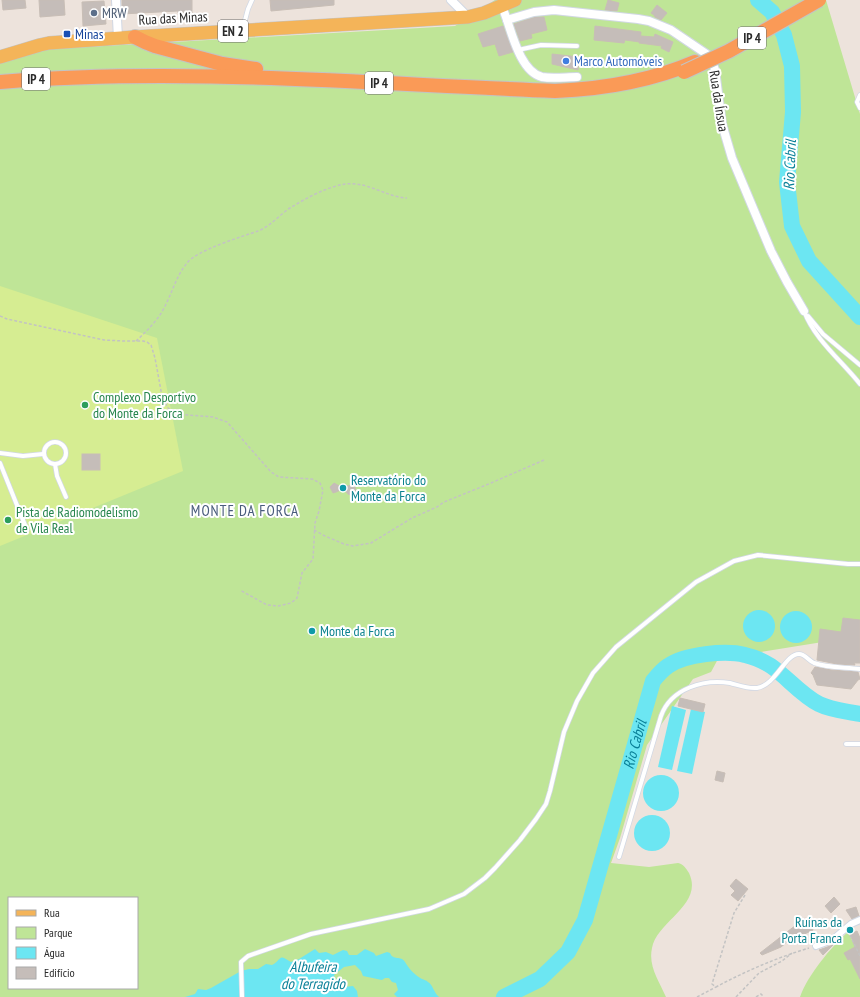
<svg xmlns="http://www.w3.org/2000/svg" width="860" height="997" font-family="'PT Sans Narrow',sans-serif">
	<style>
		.green { fill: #bfe597; fill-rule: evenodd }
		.pitch { fill: #d6ed92 }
		.water { fill: #6ce6f2 }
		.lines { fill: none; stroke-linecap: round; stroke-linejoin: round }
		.river { stroke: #6ce6f2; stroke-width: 16 }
		.building { fill: #c5bdb9; stroke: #c8beb6 }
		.service-casing { stroke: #d1d8e4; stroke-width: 5.5 }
		.pedestrian-casing { stroke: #d1d8e4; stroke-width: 8 }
		.minor-casing { stroke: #d1d8e4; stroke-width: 10 }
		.primary-casing { stroke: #c3c3c3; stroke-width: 14 }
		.trunk-casing { stroke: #c3c3c3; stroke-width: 16 }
		.path { stroke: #c3c3c3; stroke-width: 1.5; stroke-dasharray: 3 2; stroke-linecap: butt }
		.service { stroke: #fff; stroke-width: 4 }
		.pedestrian { stroke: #fff; stroke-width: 6 }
		.minor { stroke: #fff; stroke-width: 8 }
		.primary { stroke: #f4b459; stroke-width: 13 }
		.trunk { stroke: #fa9a57; stroke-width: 14 }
		.trunk-bridge-casing { stroke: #c3c3c3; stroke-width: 16; stroke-linecap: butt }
		.trunk-bridge { stroke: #fa9a57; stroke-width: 14 }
		.service-dot { fill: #5c6f8a; stroke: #fff; stroke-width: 1.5 }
		.transit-dot { fill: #1a4fb4; stroke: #fff; stroke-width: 1.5 }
		.shop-dot { fill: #3f7fe0; stroke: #fff; stroke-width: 1.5 }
		.leisure-dot { fill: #2e9e5b; stroke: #fff; stroke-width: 1.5 }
		.culture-dot { fill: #0f9aa8; stroke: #fff; stroke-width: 1.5 }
		.labels { text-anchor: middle; stroke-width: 4; stroke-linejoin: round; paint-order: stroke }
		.shield { fill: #fff; stroke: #6a6a6a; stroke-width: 1 }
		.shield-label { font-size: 13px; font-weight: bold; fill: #2a2a2a }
		.service-label { font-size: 14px; fill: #4e5e75; stroke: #fff; text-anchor: start }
		.street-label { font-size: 14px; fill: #2a2a2a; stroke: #fff }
		.transit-label { font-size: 14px; fill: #164399; stroke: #fff; text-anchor: start }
		.shop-label { font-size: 14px; fill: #366cbe; stroke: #fff; text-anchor: start }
		.leisure-label { font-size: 14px; fill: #27864d; stroke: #fff; text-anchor: start }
		.culture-label { font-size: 14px; fill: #0d838f; stroke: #fff; text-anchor: start }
		.water-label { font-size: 15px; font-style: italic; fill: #0a8098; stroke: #fff }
		.neighbourhood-label { font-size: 15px; letter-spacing: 1px; fill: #495c7c; stroke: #fff }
	</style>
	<rect width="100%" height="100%" fill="#ede3dc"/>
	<g class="green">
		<path d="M495,0H826L860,114V636L718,659L711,672L693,679L647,745L620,838L611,863L649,867L678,863C683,864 686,868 689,873C704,905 657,921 652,948C648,966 659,981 666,997H0V52L455,26ZM9,898H137V988H9Z"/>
		<path d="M848,932L860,957V997H800C807,976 831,947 848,932Z"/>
	</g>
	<path class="pitch" d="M0,286L157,338L183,471L0,546Z"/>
	<g class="water">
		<circle cx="759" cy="626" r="16"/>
		<circle cx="796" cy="627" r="16"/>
		<path d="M672,706L686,710L672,770L658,767Z"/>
		<path d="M691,709L705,712L692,774L677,771Z"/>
		<circle cx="661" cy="793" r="18"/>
		<circle cx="652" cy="833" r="18"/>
		<path d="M315,949L319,953L326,952L333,955L343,950L347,951L349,955H357L365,949L374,953L376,956L387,952L390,953C393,961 401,955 405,962C409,969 415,975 422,979C424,980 426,980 428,982C433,985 434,993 439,997H397L394,994L398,990L396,983L392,982L389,978H385L382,980L363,976L361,971L355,965L344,967L334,975C337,989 342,987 353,986L357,991L358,997H185L195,994L198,989L206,990L211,988L241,971L249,969H258L266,964L272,965C283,959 277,953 291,962L299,959Z"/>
	</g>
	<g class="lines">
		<g class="river">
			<path d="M758,0L772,12L784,35L792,66L793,112L787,182L792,226L809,261L860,317"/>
			<path id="s1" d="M504,997L540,979L568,952L585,920L653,681C657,676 662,670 668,666C685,654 726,650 745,655C754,657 763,661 771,666C787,677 801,695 819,704C831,710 846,711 860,714"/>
		</g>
	</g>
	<g class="building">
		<path d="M2,0H25L26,8L3,10Z"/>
		<path d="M39,0H64L65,15L40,17Z"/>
		<path d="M122,0H192V13H178V11L122,14Z"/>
		<path d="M270,0H334V5L271,11Z"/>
		<path d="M608,0L619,3L617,11L605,10Z"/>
		<path d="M104,1L106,24L83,26L82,2Z"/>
		<path d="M657,5L667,13L661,20L655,17L654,15L651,13Z"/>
		<path d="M535,17H544L547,30L531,34L532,38L520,41L514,24Z"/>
		<path d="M503,26L513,52L499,56L495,44L483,47L478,34Z"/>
		<path d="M595,26L641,32L640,42L625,40L624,43L594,40Z"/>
		<path d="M655,34L673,42L669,52L661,48L662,46L639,43L641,36L654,37Z"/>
		<path d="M552,54L579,57L578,70L552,64Z"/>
		<rect x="82" y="454" width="18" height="16"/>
		<path d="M334,483L343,488L350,485H353L355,487L356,491L354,493L351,495L348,494L343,489L336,492L333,493L330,487Z"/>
		<path d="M843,618L860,620V663H854L855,665L837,664L817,660L820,629L841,632Z"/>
		<path d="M815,667L831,670L858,672L860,679L858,680L851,689L817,685L813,675L811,673Z"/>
		<path d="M680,698L705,704L703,712L678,706Z"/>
		<path d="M717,771L725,773L723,782L715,780Z"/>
		<path d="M736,879L748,889L738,901L731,895L735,891L730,886Z"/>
		<path d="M834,897L840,904L831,913L825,906Z"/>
		<path d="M856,907L859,916L852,919L846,910Z"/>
		<path d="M805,918L808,920L813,930L798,937L796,942L792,938L781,947L762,955L760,953Z"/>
		<path d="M857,931L860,938V979L850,959L848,960L844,953L855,947L850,934Z"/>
		<path d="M833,945L823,955L819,950Z"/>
	</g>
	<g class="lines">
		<defs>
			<g id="service">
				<path d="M243,28L248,9L252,0"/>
				<path d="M518,50L541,45L577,46"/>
				<path d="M860,95L857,102L860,108"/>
				<path d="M804,311C815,340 841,360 860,384"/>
				<path d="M808,316L823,334L860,365"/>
				<circle cx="55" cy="453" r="11"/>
				<path d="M0,453L23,456L43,454"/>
				<path d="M0,463L27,530"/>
				<path d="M55,464L57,476L66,497"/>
				<path d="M846,744H860"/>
				<path d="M619,857L661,716C671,688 704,679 730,683C738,685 748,689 757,688C776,685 785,654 799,654C805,654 809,661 814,663C828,668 846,667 860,669"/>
				<path d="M242,997L241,962L248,956L311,934L429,909L464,894L485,878L495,868L520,840L536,819L546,804L550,791L564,732L577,701L593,673L616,647L696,582L734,561L758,555L848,564H860"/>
			</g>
			<path id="pedestrian" d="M816,946L832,940L851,924L860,920"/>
			<g id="minor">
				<path d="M116,0L118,38"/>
				<path d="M451,0L468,17"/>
				<path d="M502,6L507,20L534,12L554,10L638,19L649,21L671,30L708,55L712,61L715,70L722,124L732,158L771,251L787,282L804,311"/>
				<path d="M507,20C513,38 522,72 542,77C553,79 566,77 577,77"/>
			</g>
			<path id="primary" d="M0,57L40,45L49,43L135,37L468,17L484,13L515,0"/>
			<g id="trunk">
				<path d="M135,37L145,42L155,46L222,64L256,69"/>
				<path d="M0,82C185,67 370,84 555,91C603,89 651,81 695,62"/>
			</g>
		</defs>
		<use href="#service" class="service-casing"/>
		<use href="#pedestrian" class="pedestrian-casing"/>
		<use href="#minor" class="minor-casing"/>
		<use href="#primary" class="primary-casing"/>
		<use href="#trunk" class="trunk-casing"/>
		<g class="path">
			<path d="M0,316L7,319L104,340L124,341H143L147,342L151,345L155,358L162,396L168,408L176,414L213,417L227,422L271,472L279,477L312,479L320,483L323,490L319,511L315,523L313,559L302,573L297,598L291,603L278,606L267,605L240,590"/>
			<path d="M136,341C148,330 160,318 166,304C173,290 177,275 187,263C197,250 241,237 258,231C271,226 279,215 290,208C306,198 327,187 345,184C367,181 386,197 407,198"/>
			<path d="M314,530L325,536L344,544L353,546L371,543L412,518L437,507L444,502L491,483L544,460"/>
			<path d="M745,895L734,913L712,984L716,987C746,971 776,958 809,948"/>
			<path d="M850,935L860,956"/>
			<path d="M697,997L716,987"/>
			<path d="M736,997L759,973L782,961L792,953"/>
			<path d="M756,997L761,994L763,996L762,997"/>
		</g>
		<use href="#service" class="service"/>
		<use href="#pedestrian" class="pedestrian"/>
		<use href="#minor" class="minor"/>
		<use href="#primary" class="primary"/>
		<use href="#trunk" class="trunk"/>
		<defs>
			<path id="trunk-bridge" d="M684,72L729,51L819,0"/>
		</defs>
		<use href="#trunk-bridge" class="trunk-bridge-casing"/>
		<use href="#trunk-bridge" class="trunk-bridge"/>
	</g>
	<circle class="service-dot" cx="94" cy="13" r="4"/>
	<rect class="transit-dot" x="63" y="30" width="8" height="8" rx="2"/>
	<circle class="shop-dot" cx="566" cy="61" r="4"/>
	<g class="leisure-dot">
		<circle cx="85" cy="405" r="4"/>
		<circle cx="8" cy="520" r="4"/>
	</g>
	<g class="culture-dot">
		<circle cx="343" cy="488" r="4"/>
		<circle cx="312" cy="631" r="4"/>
		<circle cx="850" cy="930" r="4"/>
	</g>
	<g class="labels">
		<g class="shield">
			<rect x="218" y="20" width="30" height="22" rx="3"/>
			<rect x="738" y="27" width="28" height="22" rx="3"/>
			<rect x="22" y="68" width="28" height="22" rx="3"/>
			<rect x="365" y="72" width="28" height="22" rx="3"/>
		</g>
		<g class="shield-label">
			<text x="233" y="36">EN 2</text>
			<text x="752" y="43">IP 4</text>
			<text x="36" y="84">IP 4</text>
			<text x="379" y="88">IP 4</text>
		</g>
		<g class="service-label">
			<text x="102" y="18">MRW</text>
		</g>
		<g class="street-label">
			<text transform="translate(173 18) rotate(-3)" y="5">Rua das Minas</text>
			<text transform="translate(719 101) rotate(81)" y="5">Rua da Ínsua</text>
		</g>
		<g class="transit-label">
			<text x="75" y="39">Minas</text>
		</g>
		<g class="shop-label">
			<text x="574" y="66">Marco Automóveis</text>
		</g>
		<g class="leisure-label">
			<text x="93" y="402">Complexo Desportivo<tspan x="93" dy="16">do Monte da Forca</tspan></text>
			<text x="16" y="517">Pista de Radiomodelismo<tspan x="16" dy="16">de Vila Real</tspan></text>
		</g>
		<g class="culture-label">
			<text x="351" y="485">Reservatório do<tspan x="351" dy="16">Monte da Forca</tspan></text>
			<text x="320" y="636">Monte da Forca</text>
			<text x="842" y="927" text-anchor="end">Ruínas da<tspan x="842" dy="16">Porta Franca</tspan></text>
		</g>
		<g class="water-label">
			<text transform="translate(790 165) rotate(-88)" y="5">Rio Cabril</text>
			<text dy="5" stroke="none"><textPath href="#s1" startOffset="298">Rio Cabril</textPath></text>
			<text x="313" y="972">Albufeira<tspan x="313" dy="17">do Terragido</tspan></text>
		</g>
		<g class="neighbourhood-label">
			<text x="245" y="516">MONTE DA FORCA</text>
		</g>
	</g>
	<rect x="8" y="897" width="130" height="92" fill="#ffffff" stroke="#aaaaaa"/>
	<rect x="16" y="910" width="20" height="6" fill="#f4b459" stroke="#aaaaaa"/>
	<text x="44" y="917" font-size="12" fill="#2a2a2a">Rua</text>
	<rect x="16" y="927" width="20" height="12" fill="#bfe597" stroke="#aaaaaa"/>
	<text x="44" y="937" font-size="12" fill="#2a2a2a">Parque</text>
	<rect x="16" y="947" width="20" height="12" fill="#6ce6f2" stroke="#aaaaaa"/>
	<text x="44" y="957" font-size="12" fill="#2a2a2a">Água</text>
	<rect x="16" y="967" width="20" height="12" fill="#c5bdb9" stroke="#aaaaaa"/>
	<text x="44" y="977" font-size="12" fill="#2a2a2a">Edifício</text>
</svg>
